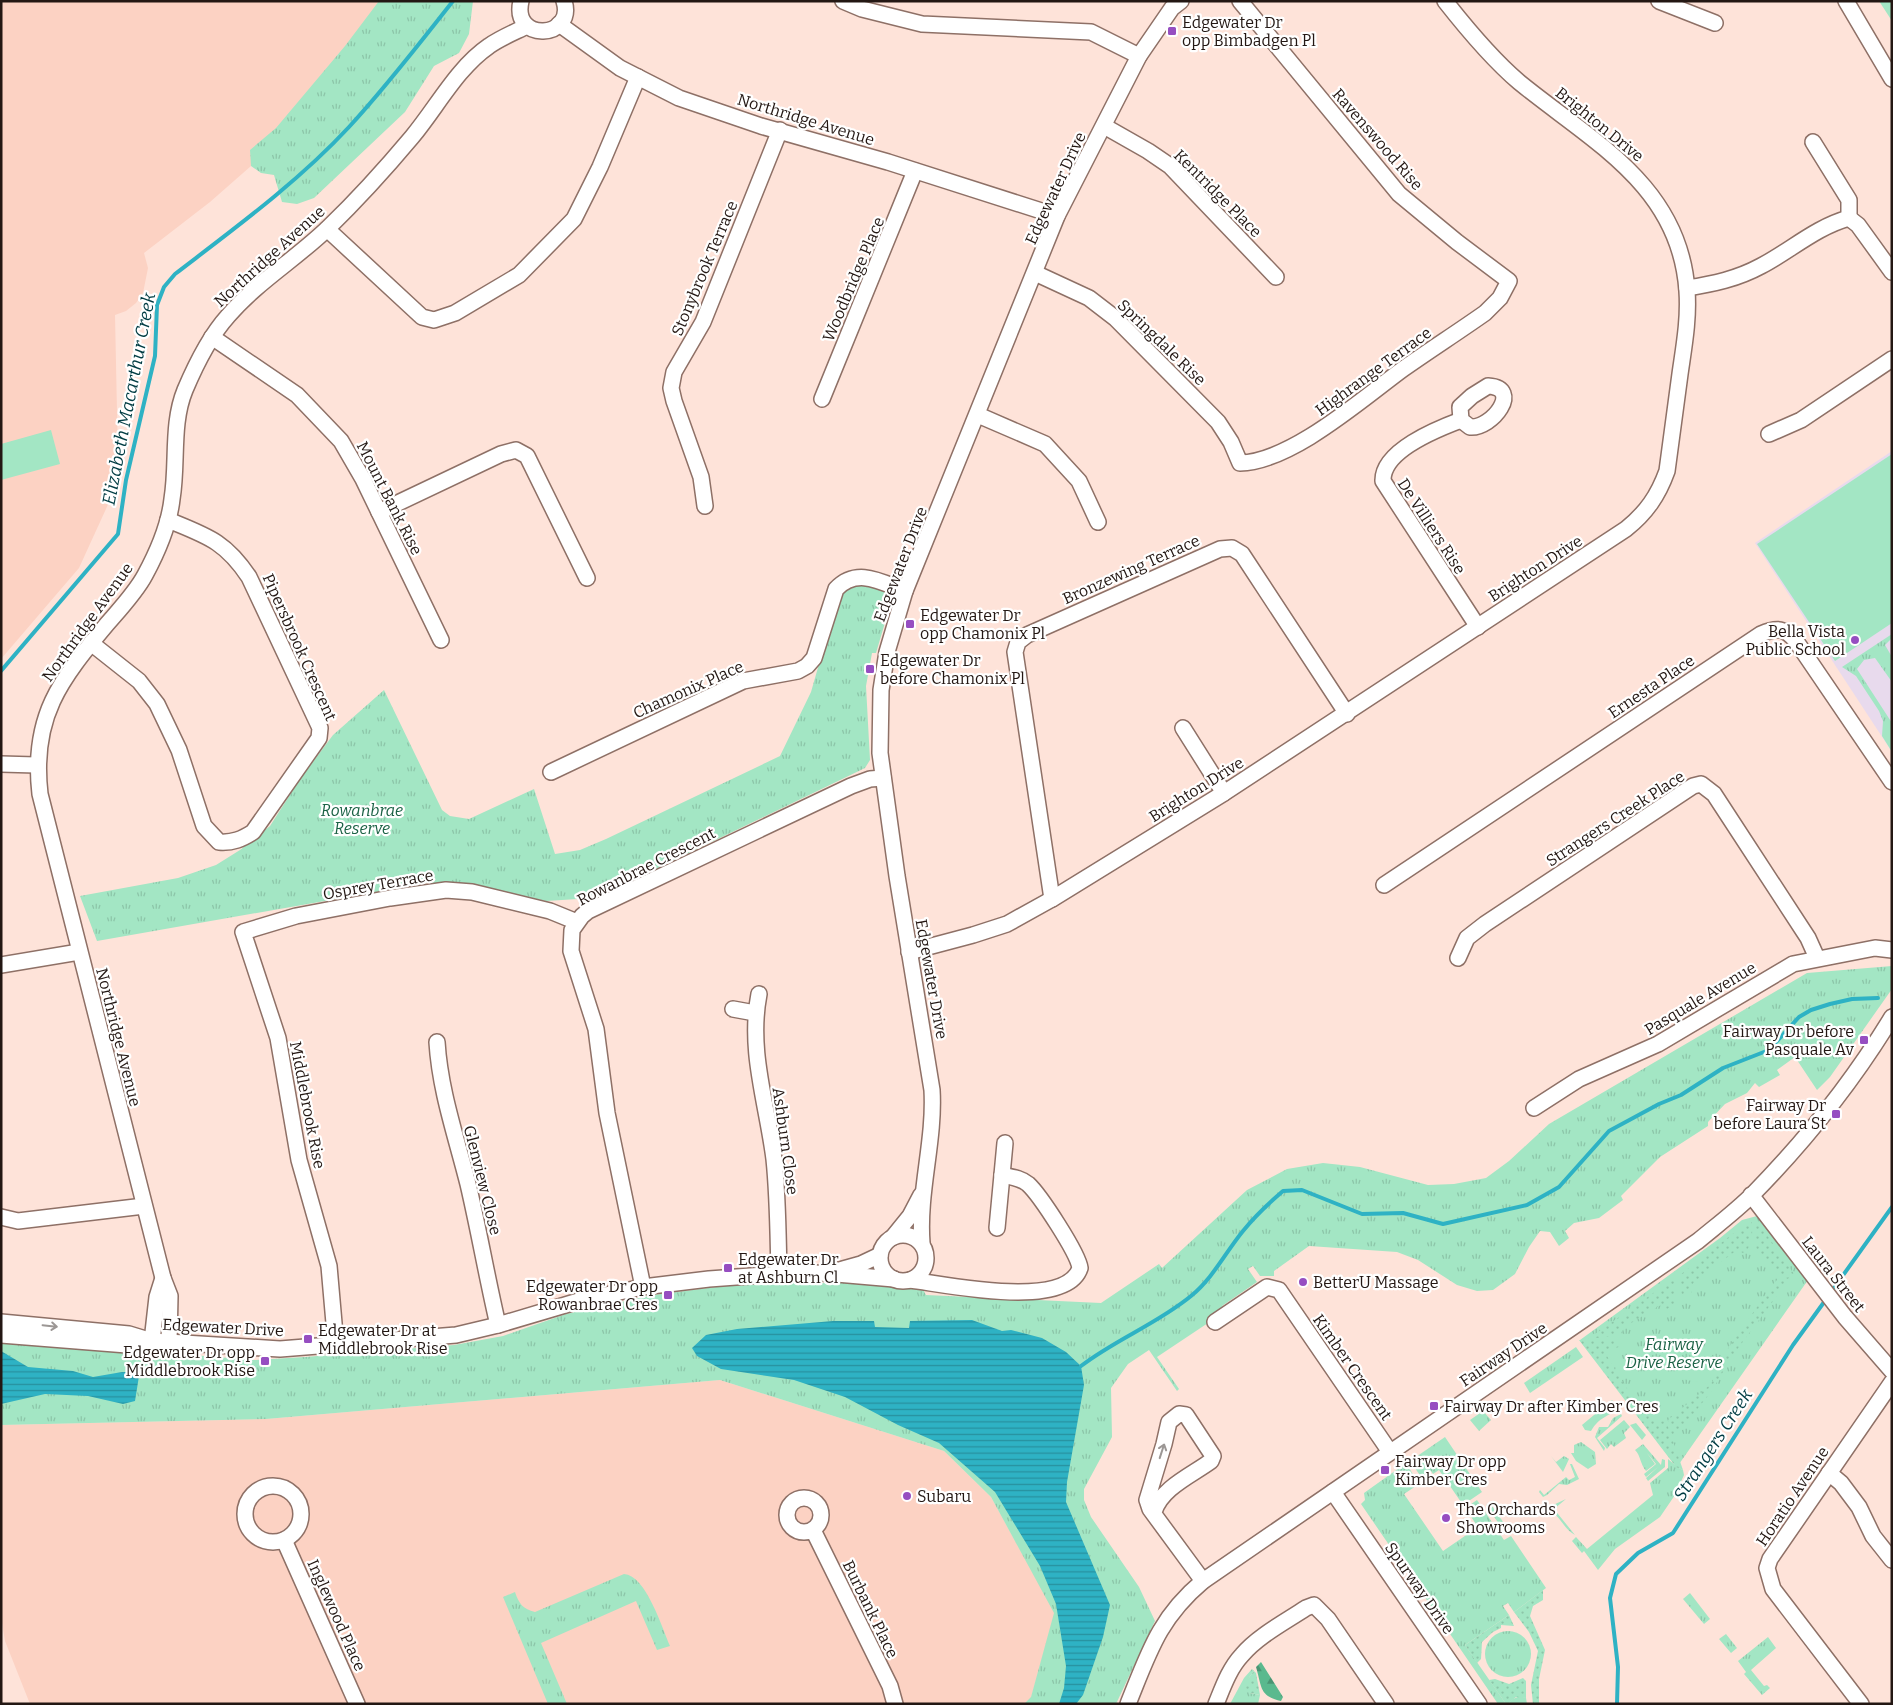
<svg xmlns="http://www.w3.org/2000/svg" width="1893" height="1705" font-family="Bitter,serif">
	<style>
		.built { fill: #fcd2c3 }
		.education { fill: #e8daed }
		.grass { fill: url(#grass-tufts) }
		.forest { fill: url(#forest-firs) }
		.garden { fill: url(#garden-dots) }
		.pitch { fill: #a3e6c4 }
		.water { fill: url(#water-rules) }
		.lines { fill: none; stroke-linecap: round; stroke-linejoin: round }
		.stream { stroke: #2eb2c4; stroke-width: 4 }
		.minor-casing { stroke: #8e7066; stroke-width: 18 }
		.minor { stroke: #fff; stroke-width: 15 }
		.oneway { stroke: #9c9795 }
		.poi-dot { fill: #964ec1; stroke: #fff; stroke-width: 2 }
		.labels { text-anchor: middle; stroke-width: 4.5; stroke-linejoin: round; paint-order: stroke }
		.poi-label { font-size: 16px; fill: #231713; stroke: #fff; text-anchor: start }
		.street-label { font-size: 16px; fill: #231713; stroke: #fff }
		.park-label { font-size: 16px; font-style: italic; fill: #1b6245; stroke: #fff }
		.water-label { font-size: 18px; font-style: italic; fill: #003c43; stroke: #fff }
	</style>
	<defs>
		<pattern id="grass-tufts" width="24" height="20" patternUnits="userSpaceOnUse" patternTransform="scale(1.25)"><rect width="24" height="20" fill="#a3e6c4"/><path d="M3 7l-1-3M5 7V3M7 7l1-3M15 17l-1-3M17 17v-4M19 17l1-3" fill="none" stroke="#8cc5a8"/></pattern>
		<pattern id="forest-firs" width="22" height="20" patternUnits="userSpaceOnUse" patternTransform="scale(1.25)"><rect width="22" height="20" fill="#5ab98e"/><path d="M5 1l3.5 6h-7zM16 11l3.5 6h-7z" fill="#4a9573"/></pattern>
		<pattern id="garden-dots" width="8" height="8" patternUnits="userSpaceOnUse" patternTransform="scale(1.25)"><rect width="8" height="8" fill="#a3e6c4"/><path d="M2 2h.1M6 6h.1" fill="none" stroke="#8cc5a8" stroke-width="1.8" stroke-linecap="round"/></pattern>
		<pattern id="water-rules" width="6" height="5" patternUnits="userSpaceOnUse" patternTransform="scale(1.25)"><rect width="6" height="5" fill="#2eb2c4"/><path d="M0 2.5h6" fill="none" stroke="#27909e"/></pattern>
	</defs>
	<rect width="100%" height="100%" fill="#fee3d9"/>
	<g class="built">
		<path d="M1,1H397L251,166L210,202L144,253L148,268L143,293L136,303L126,311L115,315L118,460L116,487L79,568L1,659Z"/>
		<path d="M720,1380L944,1451L991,1497L1055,1613L1031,1698L1024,1704H30L5,1641L1,1617V1425L266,1419Z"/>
	</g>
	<path class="education" d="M1892,451V752L1755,543Z"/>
	<g class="grass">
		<path d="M379,1H473L469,34L459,53L434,66L405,112L314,198L297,204L282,202L274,175L261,173L251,166L250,150L276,128L345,46Z"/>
		<path d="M1879,1H1892V21Z"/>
		<path d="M848,583L882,587L889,596V609L876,653H872L866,686L870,760L865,768L612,890L578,899L546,901L462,883H427L97,941L80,896L178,878L216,865L240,850L270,826L300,779L333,735L384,690L442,810L450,816L469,819L534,789L555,854L580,850L606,839L780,756L811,692L839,594Z"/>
		<path d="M1892,634V638L1885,645L1892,657V682L1875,658L1864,660L1857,669L1892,723V752L1882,736L1883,721L1879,711L1856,676L1842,667Z"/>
		<path d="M1892,966V989L1830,1077L1817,1090L1795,1057L1777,1070L1780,1075L1759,1087L1755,1083L1747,1093L1725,1104L1708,1122V1126L1660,1157L1621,1196L1623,1200L1599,1218L1574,1223L1565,1231L1569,1238L1559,1246L1550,1232L1540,1231L1529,1247L1515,1274L1493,1290L1477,1291L1457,1285L1418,1260L1397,1252L1309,1246L1274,1271V1276H1260L1253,1266L1248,1269L1257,1282L1222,1306L1226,1311L1157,1357L1179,1389L1177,1391L1149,1350L1128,1364L1111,1388L1112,1437L1084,1489V1500L1091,1517L1139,1587L1155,1621L1116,1704H1024L1031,1697L1054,1613L991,1497L944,1451L720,1380L266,1419L1,1425V1340L255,1360L305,1357L454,1345L503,1336L566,1314L653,1295L724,1286L790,1283H881L905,1288L920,1284L926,1295L1101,1303L1159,1264L1162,1268L1247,1190L1287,1169L1323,1163L1360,1167L1428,1185L1454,1184L1486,1178L1509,1161L1549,1124L1807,973Z"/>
		<path d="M1757,1216L1765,1222L1808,1280L1677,1467L1683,1470L1684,1475L1675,1495L1660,1517L1615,1549L1598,1570L1584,1551L1582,1553L1572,1541L1576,1537L1587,1549L1653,1495L1650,1483L1668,1468V1459L1676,1466L1580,1340L1720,1238L1742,1220Z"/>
		<path d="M1576,1347L1583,1357L1530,1393L1524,1383Z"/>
		<path d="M1612,1400L1618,1408C1607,1418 1600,1416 1591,1431L1585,1430L1582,1425Z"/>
		<path d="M1483,1411L1491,1420L1479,1431L1470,1420Z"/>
		<path d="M1621,1414L1622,1416L1597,1438L1605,1448L1604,1451L1595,1437L1599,1427H1608L1613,1418Z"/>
		<path d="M1624,1420L1630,1427L1624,1433L1626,1438L1614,1447L1611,1444L1607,1449L1600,1440Z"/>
		<path d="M1636,1423L1646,1435L1642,1440L1630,1425Z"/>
		<path d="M1445,1437L1482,1492L1463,1505L1439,1470L1433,1474L1431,1471L1427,1474L1429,1477L1424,1481L1410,1461Z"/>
		<path d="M1581,1442L1595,1452L1596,1464L1588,1469L1576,1461L1571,1453H1574V1445Z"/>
		<path d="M1643,1444L1661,1465L1662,1459L1665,1460V1467L1648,1481L1646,1478L1658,1467L1646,1477L1644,1474L1656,1464L1647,1453L1655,1464L1646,1471C1640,1464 1641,1456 1635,1450Z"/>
		<path d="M1551,1456L1556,1462L1564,1456L1569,1459L1563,1472Z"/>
		<path d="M1406,1463L1419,1484L1404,1494L1443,1551L1478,1527L1465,1508L1477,1500L1504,1540L1511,1536L1546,1588L1514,1612L1508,1603L1503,1606L1509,1615L1465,1645L1506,1704H1498L1361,1504L1365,1500L1364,1493Z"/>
		<path d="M1570,1464H1572L1579,1479L1567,1485L1559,1484L1547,1495L1543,1497L1539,1492L1540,1490L1544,1495L1566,1477L1569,1480L1575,1477Z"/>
		<path d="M1566,1499L1554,1509L1575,1535C1565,1530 1561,1518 1551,1511V1506Z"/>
		<path d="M1490,1503L1510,1532L1506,1534L1486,1505Z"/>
		<path d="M624,1574C646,1575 662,1628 670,1646L657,1650L636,1601L541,1643L567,1704H548L503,1597L515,1592C519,1604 523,1609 535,1612Z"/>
		<path d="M1690,1593L1710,1619L1704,1624L1683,1599Z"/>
		<circle cx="1508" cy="1654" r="23"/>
		<path d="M1726,1634L1737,1648L1731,1653L1719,1639Z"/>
		<path d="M1768,1637L1776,1648L1751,1670L1764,1686L1767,1685L1770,1688L1762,1695L1744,1674L1746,1672L1738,1661Z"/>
		<path d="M1252,1669L1254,1671L1248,1679L1250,1693L1260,1695L1258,1704H1230L1244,1678Z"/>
		<path d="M1520,1696L1526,1698L1527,1704H1508L1513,1699Z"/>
	</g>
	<path class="forest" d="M1261,1662L1283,1697L1281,1701C1259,1696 1262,1687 1256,1667Z"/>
	<g class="garden">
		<path d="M1752,1222C1752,1233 1754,1246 1743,1253L1737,1250L1694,1282L1691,1287L1692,1292L1682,1299L1680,1275L1744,1225Z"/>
		<path d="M1755,1222L1760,1225L1794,1274L1779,1275L1764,1257L1762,1258C1753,1248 1755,1235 1755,1222Z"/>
		<path d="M1676,1277V1303L1667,1309L1662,1305L1659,1306L1623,1328L1622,1335L1588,1339Z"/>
		<path d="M1791,1277L1733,1355L1711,1392L1673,1439L1668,1420L1711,1384L1727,1350L1773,1284L1778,1279Z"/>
		<path d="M1579,1340H1620L1622,1346L1609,1350L1607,1356C1616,1371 1646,1426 1666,1421L1683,1470L1676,1467Z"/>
		<path d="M1543,1590V1600L1533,1606L1530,1616L1545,1650L1539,1679V1704H1533L1531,1685L1538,1651L1529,1632L1514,1612Z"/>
		<path d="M1509,1615L1514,1626L1501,1625V1628L1493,1632L1482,1642L1481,1659L1477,1663L1465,1645Z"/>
		<path d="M1254,1671L1256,1673L1260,1695L1250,1693L1245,1689L1244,1684Z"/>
		<path d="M1523,1678L1526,1681V1698L1516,1697L1508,1704H1506L1489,1680L1495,1679L1509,1684Z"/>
	</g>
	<g class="pitch">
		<path d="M51,430L60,464L1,480V444Z"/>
		<path d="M1892,454V623L1835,661L1757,544Z"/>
		<path d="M1692,1360L1717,1363L1708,1384L1682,1379Z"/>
	</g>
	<g class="water">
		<path d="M972,1320L1002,1331L1011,1330L1042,1338L1066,1352L1081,1366L1084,1385L1067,1482L1066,1502L1110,1605L1103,1637L1083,1695L1076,1704H1059L1064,1688L1066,1666L1056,1604L1040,1566L995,1492L939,1443L898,1425L845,1397L794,1380L721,1369L697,1356L692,1348L706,1335L737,1329L833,1321H874L875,1327L909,1328L910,1321Z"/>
		<path d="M1,1351L28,1367L73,1371L93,1377L122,1372H137L139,1376L135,1401L123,1404L88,1396L45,1394L1,1404Z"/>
	</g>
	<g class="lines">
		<g class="stream">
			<path d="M1,671L118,534L126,480L155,356L157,305L164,287L175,274C235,228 298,182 349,127C386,87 419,44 453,1"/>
			<path d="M1831,1292L1892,1207"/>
			<path d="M1081,1366C1116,1339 1157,1324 1191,1296C1213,1278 1225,1253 1243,1231C1255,1216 1269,1203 1283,1191L1302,1190L1362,1214L1403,1213L1443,1224L1527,1205L1559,1187L1609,1131L1659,1104L1681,1095L1723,1068L1769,1050L1799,1017L1811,1010L1830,1004L1852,999L1878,998"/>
			<path d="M1617,1704L1618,1667L1610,1598L1616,1574L1638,1553L1673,1533L1793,1345L1827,1298"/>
		</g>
		<defs>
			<g id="minor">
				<path d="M521,1C511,43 576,39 564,1"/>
				<path d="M843,1L862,9L922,24L1091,32L1139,56"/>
				<path d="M1659,1L1715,23"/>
				<path d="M1846,1L1892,79"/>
				<path d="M559,24L620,68L679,98L761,126L888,162L1057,216"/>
				<path d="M1104,126L1148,151L1170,166L1276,277"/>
				<path d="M1813,142L1849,200V218"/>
				<path d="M327,229L422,317L434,320L455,313L519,275L574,219L600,167L638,77"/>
				<path d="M1035,273L1089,298L1115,318L1218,422L1231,442L1240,463C1291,462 1362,399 1403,369C1430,350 1458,332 1485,313L1500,298L1509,281L1457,242L1399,194L1240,1"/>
				<path d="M1687,288C1713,284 1737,279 1761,266C1790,251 1816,227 1849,218L1858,225L1892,272"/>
				<path d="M212,337L297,395L341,441L363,479L441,640"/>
				<path d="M1488,386C1523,388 1492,429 1470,427L1461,420L1460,407L1472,396Z"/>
				<path d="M822,399L915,171"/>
				<path d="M978,415L1045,444L1079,481L1098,522"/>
				<path d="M1461,420C1437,429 1382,451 1383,481L1478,627"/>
				<path d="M1769,434L1801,420L1892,359"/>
				<path d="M705,506L701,477L674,401L671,388L674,372L703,322L780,130"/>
				<path d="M379,512L501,454L516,450L527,456L587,578"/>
				<path d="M91,643L139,681L157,704L179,750L204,826L219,842C233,843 242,839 253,832L319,738L320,728L249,577C225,541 207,536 168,520"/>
				<path d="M1183,728L1224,793"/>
				<path d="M1,764L36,765"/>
				<path d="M551,772L743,681L798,671L807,666L814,658L836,589C857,567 881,582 905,591"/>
				<path d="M1384,885L1761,634C1777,627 1785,628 1796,641L1892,782"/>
				<path d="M1052,899L1015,652L1018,642L1027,635L1220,549L1232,548L1242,554L1347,714"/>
				<path d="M909,952L973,935L1007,924L1052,899L1224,793L1626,529C1646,513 1658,496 1667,471C1671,439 1676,406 1680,374C1684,346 1689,319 1687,291C1680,185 1591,141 1519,82C1492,59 1467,29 1445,1"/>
				<path d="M1458,958L1467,938L1485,924L1693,786L1701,784L1714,794L1808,938L1817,958"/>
				<path d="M1,965L79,952"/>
				<path d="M759,994C748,1051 767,1103 774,1159C778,1197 778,1236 779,1274"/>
				<path d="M733,1009L755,1013"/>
				<path d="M437,1042C440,1091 456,1136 468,1184C479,1231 487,1278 498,1325"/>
				<path d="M1534,1108L1579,1079L1658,1044L1793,964L1875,948L1892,950"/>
				<path d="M1751,1195L1845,1317L1892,1371"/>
				<path d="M1,1217L18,1221L144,1206"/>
				<path d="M997,1228L1005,1143"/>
				<circle cx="903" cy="1258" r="23"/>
				<path d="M893,1237L910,1216L921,1195"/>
				<path d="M922,1243C918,1192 935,1141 932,1090L897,876L880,753L881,690L887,652L905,591L1057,216L1139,56L1172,8L1181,1"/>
				<path d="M836,1271L861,1264L880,1255"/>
				<path d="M910,1280C944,1284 1066,1311 1080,1268C1078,1253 1040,1195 1028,1184C1021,1178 1011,1177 1002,1175"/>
				<path d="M643,1287L607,1113L596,1029L571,951L572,930L582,916L588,911L851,786L870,779L883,778"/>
				<path d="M1,1322L129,1334L152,1341L280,1349L456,1335L498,1325L582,1300L643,1287L709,1279L779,1274L825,1273L894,1279"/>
				<path d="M1215,1322L1267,1287L1279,1290L1390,1452"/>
				<path d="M1,1335L127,1345L148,1341"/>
				<path d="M152,1341L157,1297L163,1278"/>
				<path d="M169,1342L170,1296L163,1278L40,794C31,717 60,680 107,624C120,609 136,592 145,575C158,551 169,526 172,499C178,463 171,424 185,390C196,364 209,337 228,316C257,282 296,259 328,228C358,199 386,168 412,137C437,107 457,68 489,46C500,38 515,32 527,26"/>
				<path d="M336,1346L329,1266L299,1160L278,1038L243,932L296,916L390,898L446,890L472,892L550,911L577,922"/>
				<path d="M1829,1473L1841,1483L1859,1507L1873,1536L1892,1560"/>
				<circle cx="273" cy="1514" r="28"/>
				<path d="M1333,1492L1479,1704"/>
				<circle cx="804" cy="1515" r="17"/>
				<path d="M1154,1512C1161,1488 1192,1475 1211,1461L1213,1456L1186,1415L1179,1414L1169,1422L1164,1444L1147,1500L1150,1509L1203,1581"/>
				<path d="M813,1530L890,1686L895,1704"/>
				<path d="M284,1540L357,1704"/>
				<path d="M1128,1704C1149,1652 1159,1618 1203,1581L1698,1241C1716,1226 1736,1211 1753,1194C1805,1141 1853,1081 1892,1017"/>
				<path d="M1216,1704C1223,1687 1229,1669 1242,1655C1258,1636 1285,1622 1306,1608L1314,1605L1328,1619L1386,1704"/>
				<path d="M1861,1704L1773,1589L1767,1568L1770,1559L1892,1382"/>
			</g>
		</defs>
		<use href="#minor" class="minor-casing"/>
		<use href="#minor" class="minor"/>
	</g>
	<defs><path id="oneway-shaft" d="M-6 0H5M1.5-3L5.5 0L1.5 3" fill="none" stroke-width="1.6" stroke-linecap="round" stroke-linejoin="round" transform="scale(1.25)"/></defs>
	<g class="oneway">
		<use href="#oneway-shaft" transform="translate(50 1326) rotate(6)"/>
		<use href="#oneway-shaft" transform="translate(1162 1451) rotate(-72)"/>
	</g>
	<g class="poi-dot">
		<rect x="1167" y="26" width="10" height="10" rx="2.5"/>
		<rect x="905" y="619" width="10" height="10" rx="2.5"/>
		<circle cx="1855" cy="640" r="5"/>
		<rect x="865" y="664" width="10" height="10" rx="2.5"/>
		<rect x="1859" y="1035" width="10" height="10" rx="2.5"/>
		<rect x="1831" y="1109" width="10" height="10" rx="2.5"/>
		<rect x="723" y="1263" width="10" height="10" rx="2.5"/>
		<circle cx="1303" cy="1282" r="5"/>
		<rect x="663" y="1290" width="10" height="10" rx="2.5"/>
		<rect x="303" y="1334" width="10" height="10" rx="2.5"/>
		<rect x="260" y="1356" width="10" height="10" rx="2.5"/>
		<rect x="1429" y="1401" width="10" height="10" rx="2.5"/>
		<rect x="1380" y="1465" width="10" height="10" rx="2.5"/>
		<circle cx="907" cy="1496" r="5"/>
		<circle cx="1446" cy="1518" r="5"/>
	</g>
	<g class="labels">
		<g class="poi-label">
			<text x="1182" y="28">Edgewater Dr<tspan x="1182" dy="18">opp Bimbadgen Pl</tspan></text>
			<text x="920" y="621">Edgewater Dr<tspan x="920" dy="18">opp Chamonix Pl</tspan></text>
			<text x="1845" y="637" text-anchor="end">Bella Vista<tspan x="1845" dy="18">Public School</tspan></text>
			<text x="880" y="666">Edgewater Dr<tspan x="880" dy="18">before Chamonix Pl</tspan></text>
			<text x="1854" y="1037" text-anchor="end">Fairway Dr before<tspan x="1854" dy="18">Pasquale Av</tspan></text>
			<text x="1826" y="1111" text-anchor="end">Fairway Dr<tspan x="1826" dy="18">before Laura St</tspan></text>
			<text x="738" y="1265">Edgewater Dr<tspan x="738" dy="18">at Ashburn Cl</tspan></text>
			<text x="1313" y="1288">BetterU Massage</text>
			<text x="658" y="1292" text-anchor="end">Edgewater Dr opp<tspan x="658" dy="18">Rowanbrae Cres</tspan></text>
			<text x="318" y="1336">Edgewater Dr at<tspan x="318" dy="18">Middlebrook Rise</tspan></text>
			<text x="255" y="1358" text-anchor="end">Edgewater Dr opp<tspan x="255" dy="18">Middlebrook Rise</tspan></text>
			<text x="1444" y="1412">Fairway Dr after Kimber Cres</text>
			<text x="1395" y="1467">Fairway Dr opp<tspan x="1395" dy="18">Kimber Cres</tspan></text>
			<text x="917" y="1502">Subaru</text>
			<text x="1456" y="1515">The Orchards<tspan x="1456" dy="18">Showrooms</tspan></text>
		</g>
		<g class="street-label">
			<text transform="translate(806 119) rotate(17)" y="6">Northridge Avenue</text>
			<text transform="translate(1600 124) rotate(39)" y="6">Brighton Drive</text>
			<text transform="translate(1378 139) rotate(49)" y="6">Ravenswood Rise</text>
			<text transform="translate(1055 188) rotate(-65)" y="6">Edgewater Drive</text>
			<text transform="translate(1218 193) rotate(45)" y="6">Kentridge Place</text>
			<text transform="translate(269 256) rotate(-42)" y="6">Northridge Avenue</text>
			<text transform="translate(704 268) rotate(-67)" y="6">Stonybrook Terrace</text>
			<text transform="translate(853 279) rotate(-67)" y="6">Woodbridge Place</text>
			<text transform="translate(1162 342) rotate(44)" y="6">Springdale Rise</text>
			<text transform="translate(1373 371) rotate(-36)" y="6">Highrange Terrace</text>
			<text transform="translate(390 498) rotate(63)" y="6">Mount Bank Rise</text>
			<text transform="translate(1432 526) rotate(57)" y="6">De Villiers Rise</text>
			<text transform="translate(900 564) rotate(-69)" y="6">Edgewater Drive</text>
			<text transform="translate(1535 568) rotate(-33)" y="6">Brighton Drive</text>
			<text transform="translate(1131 569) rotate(-24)" y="6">Bronzewing Terrace</text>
			<text transform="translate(87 622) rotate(-54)" y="6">Northridge Avenue</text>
			<text transform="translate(300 647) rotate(66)" y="6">Pipersbrook Crescent</text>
			<text transform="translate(1651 686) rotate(-34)" y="6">Ernesta Place</text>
			<text transform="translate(688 689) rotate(-24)" y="6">Chamonix Place</text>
			<text transform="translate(1196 789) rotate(-32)" y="6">Brighton Drive</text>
			<text transform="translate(1615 818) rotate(-33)" y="6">Strangers Creek Place</text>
			<text transform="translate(646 866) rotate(-27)" y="6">Rowanbrae Crescent</text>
			<text transform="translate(378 884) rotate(-10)" y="6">Osprey Terrace</text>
			<text transform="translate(932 979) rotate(80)" y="6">Edgewater Drive</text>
			<text transform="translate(1700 998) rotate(-31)" y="6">Pasquale Avenue</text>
			<text transform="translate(119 1037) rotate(76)" y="6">Northridge Avenue</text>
			<text transform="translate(308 1105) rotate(79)" y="6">Middlebrook Rise</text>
			<text transform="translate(786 1141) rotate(82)" y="6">Ashburn Close</text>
			<text transform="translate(483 1180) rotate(76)" y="6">Glenview Close</text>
			<text transform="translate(1834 1274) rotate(52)" y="6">Laura Street</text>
			<text transform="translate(223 1327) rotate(3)" y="6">Edgewater Drive</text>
			<text transform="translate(1503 1354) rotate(-34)" y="6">Fairway Drive</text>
			<text transform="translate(1353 1367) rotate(55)" y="6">Kimber Crescent</text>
			<text transform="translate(1792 1496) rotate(-56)" y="6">Horatio Avenue</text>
			<text transform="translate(1420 1588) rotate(55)" y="6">Spurway Drive</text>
			<text transform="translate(871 1609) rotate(64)" y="6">Burbank Place</text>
			<text transform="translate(337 1615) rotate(66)" y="6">Inglewood Place</text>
		</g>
		<g class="park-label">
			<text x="362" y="816">Rowanbrae<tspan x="362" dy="18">Reserve</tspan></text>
			<text x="1674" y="1350">Fairway<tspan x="1674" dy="18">Drive Reserve</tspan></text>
		</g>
		<g class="water-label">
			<text transform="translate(129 399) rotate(-79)" y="6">Elizabeth Macarthur Creek</text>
			<text transform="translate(1713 1445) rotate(-57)" y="6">Strangers Creek</text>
		</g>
	</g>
	<rect width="1893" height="1705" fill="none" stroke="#231713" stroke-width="5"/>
</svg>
